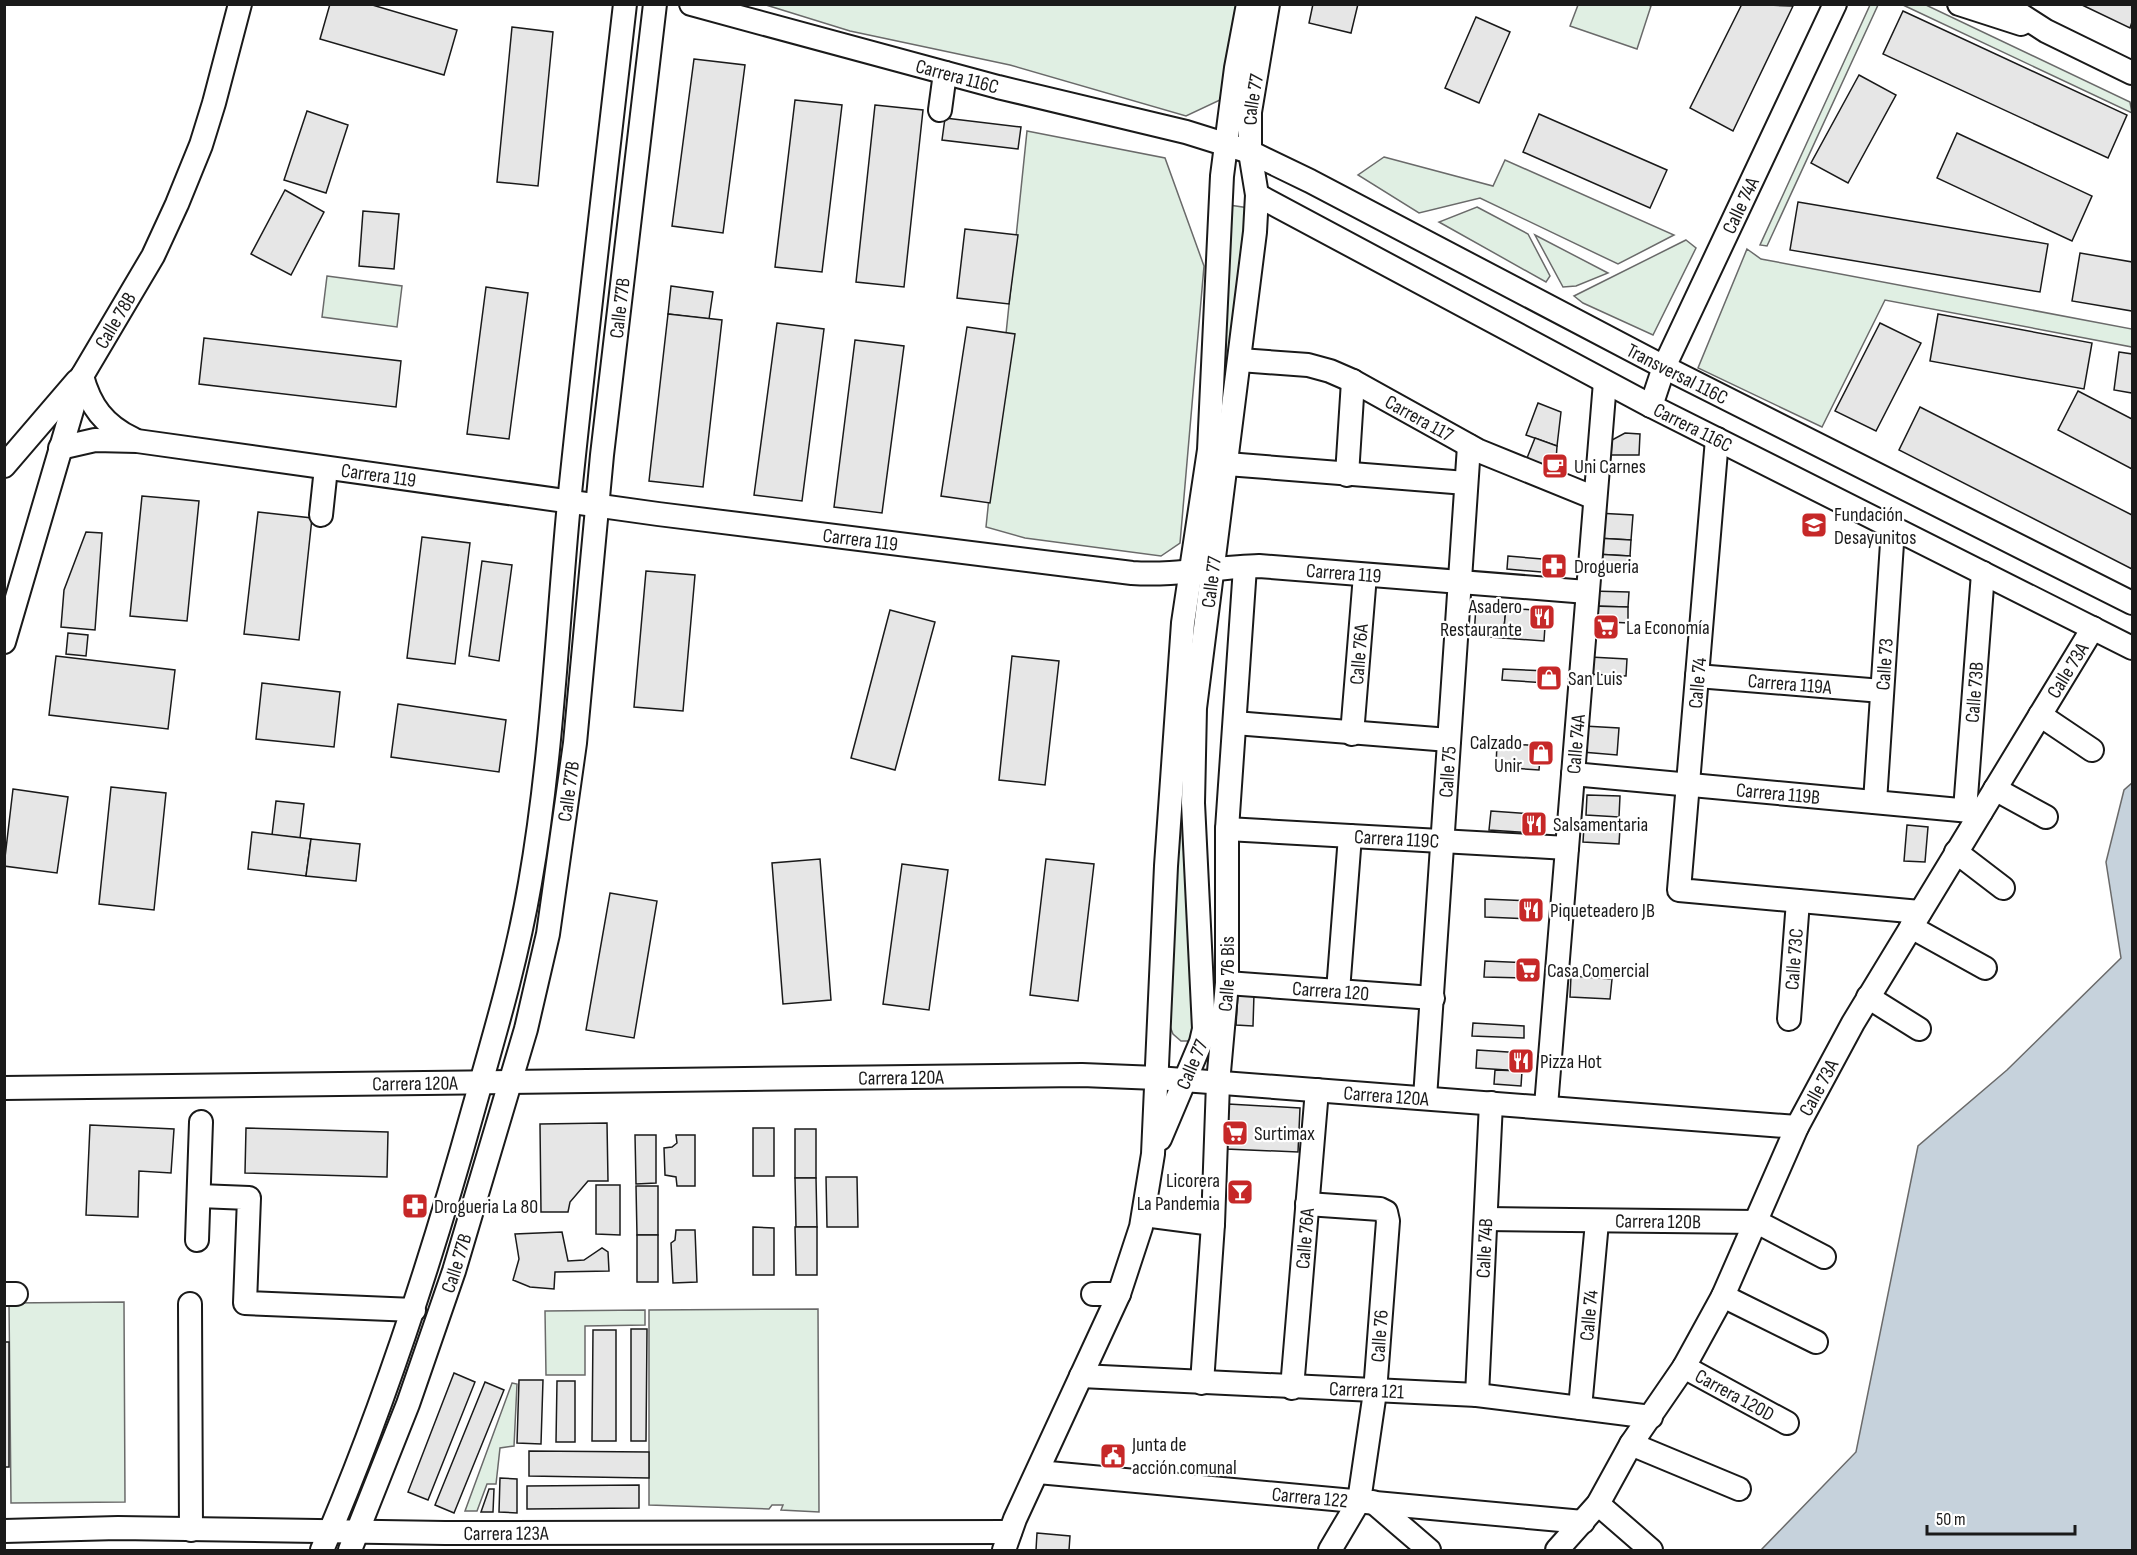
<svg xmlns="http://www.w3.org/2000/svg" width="2137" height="1555" font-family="'Sofia Sans Condensed',sans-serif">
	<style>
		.green { fill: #e0efe3; stroke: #6a6a6a; stroke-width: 1.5 }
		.water { fill: #c6d2dc; stroke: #6a6a6a; stroke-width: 1.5 }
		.building { fill: #e6e6e6; stroke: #1a1a1a; stroke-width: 1.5 }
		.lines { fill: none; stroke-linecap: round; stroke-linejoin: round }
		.minor-casing { stroke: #1a1a1a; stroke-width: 26 }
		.minor { stroke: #fff; stroke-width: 22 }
		.labels { text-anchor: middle; stroke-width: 4.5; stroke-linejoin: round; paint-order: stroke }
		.street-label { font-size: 20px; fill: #1a1a1a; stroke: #fff }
		.poi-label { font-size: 20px; fill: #1a1a1a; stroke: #fff; text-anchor: start }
	</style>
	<rect width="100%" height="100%" fill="#fff"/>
	<g class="green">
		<path d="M1646,4L1651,6L1637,49L1570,26L1578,5Z"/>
		<path d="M766,5H1241L1220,100L1186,116L1010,65L850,31Z"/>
		<path d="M1870,5H1878L1767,246L1760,245Z"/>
		<path d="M1903,5H1926L2130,102L2132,113Z"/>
		<path d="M1027,131L1165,158L1204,266L1180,543L1161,556L1025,538L986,527Z"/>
		<path d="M1384,157L1493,186L1505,160L1674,235L1618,264L1480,198L1419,213L1358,175Z"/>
		<path d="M1229,205L1249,208L1217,446L1225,380Z"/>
		<path d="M1477,207L1528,234L1550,276L1546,282L1439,222Z"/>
		<path d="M1535,235L1608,273L1576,286L1563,287Z"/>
		<path d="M1686,240L1696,248L1653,335L1583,303L1574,296Z"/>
		<path d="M1747,249L1761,259L2132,329V347L1885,300L1822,427L1698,368Z"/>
		<path d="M327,276L402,286L397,327L322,317Z"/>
		<path d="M1184,760L1199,1002L1190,1041H1181L1173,1034L1169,1024L1170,968Z"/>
		<path d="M124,1302L125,1502L11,1503L9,1303Z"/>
		<path d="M818,1309L819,1512L781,1510L783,1505H772L769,1509L649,1505V1310Z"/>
		<path d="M645,1310V1325L585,1326V1375H546L545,1311Z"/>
		<path d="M512,1383L517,1384L514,1446L500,1448L496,1484H487L477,1511H465Z"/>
	</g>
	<path class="water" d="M2132,783V1550H1761L1856,1452L1918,1146L2007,1070L2121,958L2106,862L2124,790Z"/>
	<g class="building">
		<path d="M330,4H369L457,30L444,75L320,39Z"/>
		<path d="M1313,4H1358L1351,33L1309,23Z"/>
		<path d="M1742,4L1793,6L1733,131L1690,108Z"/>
		<path d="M2080,4H2132V22L2130,28Z"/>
		<path d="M1903,11L2127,115L2108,158L1883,54Z"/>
		<path d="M1476,17L1510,32L1479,103L1445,88Z"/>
		<path d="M512,27L553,32L538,186L497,182Z"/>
		<path d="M694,59L745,65L723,233L672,226Z"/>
		<path d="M1859,75L1896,95L1848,183L1811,163Z"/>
		<path d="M795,100L842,105L822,272L775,267Z"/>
		<path d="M875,105L923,110L904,287L856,282Z"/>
		<path d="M307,111L348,125L326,193L284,180Z"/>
		<path d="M1539,114L1667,170L1650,208L1523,152Z"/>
		<path d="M945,118L1021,127L1018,149L942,140Z"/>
		<path d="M1957,133L2092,196L2072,241L1937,178Z"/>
		<path d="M285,190L324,212L291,275L251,254Z"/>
		<path d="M1798,202L2048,244L2040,292L1790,250Z"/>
		<path d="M363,211L399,214L394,269L359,266Z"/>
		<path d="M965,229L1018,235L1009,304L957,298Z"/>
		<path d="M2080,253L2132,262V311L2072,301Z"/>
		<path d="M671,286L713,292L709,319L668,314Z"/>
		<path d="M486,287L528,293L509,439L467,434Z"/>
		<path d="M668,314L722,320L703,487L649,481Z"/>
		<path d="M1938,314L2092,343L2084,389L1930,361Z"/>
		<path d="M777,323L824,329L802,501L754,495Z"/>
		<path d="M1880,323L1921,343L1876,431L1835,411Z"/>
		<path d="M967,327L1015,334L990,503L941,496Z"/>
		<path d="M204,338L401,361L396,407L199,384Z"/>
		<path d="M855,340L904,346L882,513L834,507Z"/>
		<path d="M2119,352L2132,354V393L2114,390Z"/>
		<path d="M2078,391L2132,419V469L2058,430Z"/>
		<path d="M1538,403L1561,412L1557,446L1526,435Z"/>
		<path d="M1920,407L2132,515V569L1899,450Z"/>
		<path d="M1625,433L1640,434L1639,455H1611L1612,440Z"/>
		<path d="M1535,438L1557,446L1555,476L1525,463Z"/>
		<path d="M142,496L199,501L187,621L130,616Z"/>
		<path d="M258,512L312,518L299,640L244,634Z"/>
		<path d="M1597,513L1633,515L1631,540L1596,538Z"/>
		<path d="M86,532L102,533L95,630L61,627L64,590Z"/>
		<path d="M422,537L470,543L455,664L407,658Z"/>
		<path d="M1596,538L1631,540L1630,556L1595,554Z"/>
		<path d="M1595,554L1630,556V573L1594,571Z"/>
		<path d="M1508,556L1554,560L1553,573L1507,569Z"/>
		<path d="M482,561L512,565L499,661L469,656Z"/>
		<path d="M646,571L695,575L683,711L634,707Z"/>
		<path d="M1591,591L1629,592L1628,607L1591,606Z"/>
		<path d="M1476,606L1506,608L1503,638L1474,636Z"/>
		<path d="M1591,606L1628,607V623L1590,621Z"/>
		<path d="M1506,608L1546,611L1544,641L1503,638Z"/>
		<path d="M890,610L935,622L895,770L851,758Z"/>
		<path d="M68,633L88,635L86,656L66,654Z"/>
		<path d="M56,656L175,670L168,729L49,715Z"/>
		<path d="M1012,656L1059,661L1045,785L999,780Z"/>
		<path d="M1590,657L1627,659L1626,676L1589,674Z"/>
		<path d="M1503,669L1548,671L1547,683L1502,680Z"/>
		<path d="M262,683L340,692L334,747L256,739Z"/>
		<path d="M398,704L506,720L499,772L391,757Z"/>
		<path d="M1584,726L1619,728L1617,755L1582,752Z"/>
		<path d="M1497,743L1541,746L1539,770L1496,767Z"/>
		<path d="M111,787L166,793L154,910L99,904Z"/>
		<path d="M13,789L68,797L57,873L4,866Z"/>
		<path d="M1587,795L1620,796L1619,817L1586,815Z"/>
		<path d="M276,801L304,804L300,838L272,835Z"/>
		<path d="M1491,811L1534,814L1533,833L1489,830Z"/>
		<path d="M1907,825L1928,827L1925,862L1904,861Z"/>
		<path d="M1584,826L1620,828L1619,844L1583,842Z"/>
		<path d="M252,832L311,839L306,876L248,869Z"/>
		<path d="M311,839L360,844L356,881L306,876Z"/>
		<path d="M820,859L831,1000L783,1004L772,863Z"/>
		<path d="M1046,859L1094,864L1078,1001L1030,995Z"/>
		<path d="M902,864L948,870L929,1010L883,1004Z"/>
		<path d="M610,893L657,901L634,1038L586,1030Z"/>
		<path d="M1485,899L1532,901V919L1485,917Z"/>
		<path d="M1485,961L1529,963V978L1484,977Z"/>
		<path d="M1571,976L1612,979L1610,999L1570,997Z"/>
		<path d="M1238,993L1254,994L1253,1026L1236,1025Z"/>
		<path d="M1473,1023L1524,1026V1038L1472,1036Z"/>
		<path d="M1477,1050L1523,1053L1522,1071L1476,1068Z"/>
		<path d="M1495,1070L1522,1071L1521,1086L1494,1084Z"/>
		<path d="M1228,1104L1300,1108L1298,1152L1226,1149Z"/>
		<path d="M607,1123L608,1181H588L570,1202L568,1212H541L540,1124Z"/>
		<path d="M90,1125L174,1129L171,1173L139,1171L138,1217L86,1215Z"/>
		<path d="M246,1128L388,1132L387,1177L245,1173Z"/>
		<rect x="753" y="1128" width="21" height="48"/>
		<rect x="795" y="1129" width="21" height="49"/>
		<path d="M635,1135H656V1183L636,1184Z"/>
		<path d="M676,1135H695V1186H677L676,1177L665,1175L664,1148L672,1147L677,1143Z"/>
		<path d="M826,1177H857L858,1227H827Z"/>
		<path d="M795,1178H816L817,1227H796Z"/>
		<path d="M596,1185H620V1235L596,1234Z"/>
		<path d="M636,1186H658V1235H637Z"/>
		<path d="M753,1227L774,1228V1275H753Z"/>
		<path d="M795,1227H817V1275H796Z"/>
		<path d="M676,1230H695L697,1282L673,1283L671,1243L675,1240Z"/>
		<path d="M562,1232L568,1261L584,1260L602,1248L608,1252L609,1271L555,1272L554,1289L530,1287L513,1280L519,1259L515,1234Z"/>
		<rect x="637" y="1235" width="21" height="47"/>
		<path d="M631,1329H647L646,1441H631Z"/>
		<path d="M593,1330H616V1441H592Z"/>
		<rect x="4" y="1342" width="5" height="125"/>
		<path d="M454,1373L475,1382L428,1500L408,1492Z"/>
		<path d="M519,1380H543L541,1444L517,1443Z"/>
		<path d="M557,1381H575V1442H556Z"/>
		<path d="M485,1382L504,1390L454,1513L435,1505Z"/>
		<path d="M529,1451L649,1452V1478L529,1476Z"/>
		<path d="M500,1478L517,1479V1513L499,1512Z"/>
		<path d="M639,1485V1508L527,1509V1486Z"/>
		<path d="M489,1489H494L493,1512H481Z"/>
		<path d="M1037,1533L1070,1536L1069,1550H1036Z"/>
	</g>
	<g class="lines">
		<defs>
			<g id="minor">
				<path id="s1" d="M691,4L998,87L1186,132L1250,152L1310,181L1664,367L2132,603"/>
				<path d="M1959,4L2021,24"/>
				<path d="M2004,4L2046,31L2132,73"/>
				<path d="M940,110L945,73"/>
				<path id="s2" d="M1257,195L1651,406L2132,648"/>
				<path id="s3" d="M1240,360L1308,365L1330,371L1353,381L1479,451L1595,498"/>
				<path d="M82,376C90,406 104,425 133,439"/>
				<path id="s4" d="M1651,406L1664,367L1835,4"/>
				<path d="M1717,439L1679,890L1920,912"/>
				<path id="s5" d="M60,448L95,440L137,441L658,514L1132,573C1174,576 1217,567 1259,566L1587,592"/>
				<path d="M1227,464L1466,483"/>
				<path d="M4,466L77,381"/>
				<path d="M1347,475L1353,381"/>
				<path d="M321,515L326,468"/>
				<path id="s6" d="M4,642L82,376L153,256L177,204L201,145L214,103L240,4"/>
				<path id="s7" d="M1697,676L1882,691"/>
				<path d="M2040,715L2092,750"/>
				<path d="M1235,723L1449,740"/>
				<path id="s8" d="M1352,734L1365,575"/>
				<path id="s9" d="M1573,774L1981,812"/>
				<path d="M1995,789L2046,817"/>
				<path id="s10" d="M1875,802L1893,528"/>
				<path id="s11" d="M1965,810L1983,573"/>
				<path id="s12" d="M1227,829L1567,848"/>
				<path d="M1956,852L2003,888"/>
				<path d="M1911,927L1985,968"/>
				<path id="s13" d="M1227,983L1433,998"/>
				<path d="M1338,991L1350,836"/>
				<path d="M1868,997L1919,1029"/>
				<path id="s14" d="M1789,1019L1798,901"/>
				<path id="s15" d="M4,1088L1082,1075L1157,1078L1797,1127"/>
				<path id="s16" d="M1425,1098L1469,446"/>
				<path id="s17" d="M1546,1106L1605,382"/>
				<path id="s18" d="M1160,1139L1201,1042L1204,1029L1193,803L1195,708L1255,232L1257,195L1250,152V112L1268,4"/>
				<path d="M199,1196L249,1198L245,1303L414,1310"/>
				<path d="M1307,1204L1380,1209L1386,1212L1388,1221L1375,1392L1359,1501L1330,1550"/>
				<path d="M1144,1215L1213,1224"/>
				<path id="s19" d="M1486,1219L1757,1222L1824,1257"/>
				<path d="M197,1240L201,1122"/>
				<path d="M4,1294H16"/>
				<path d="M1093,1294H1119"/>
				<path d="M1723,1296L1816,1342"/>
				<path d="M190,1304L191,1530"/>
				<path id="s20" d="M1684,1367L1787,1423"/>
				<path id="s21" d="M1081,1376L1477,1395L1651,1417"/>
				<path id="s22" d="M1202,1383L1213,1224L1218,1083L1227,983V829L1245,567"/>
				<path id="s23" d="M1292,1388L1317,1090"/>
				<path id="s24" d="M1477,1395L1491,1103"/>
				<path id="s25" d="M1580,1408L1597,1222"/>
				<path d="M1631,1444L1739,1489"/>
				<path id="s26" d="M1038,1472L1583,1522"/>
				<path d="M1373,1502L1429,1550"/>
				<path d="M1598,1504L1651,1550"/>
				<path id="s27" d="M4,1531L118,1528L445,1533L1010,1532"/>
				<path d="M322,1550C384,1407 432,1258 474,1107C495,1033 517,959 530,883C552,758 557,629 569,503C586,337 606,170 625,4"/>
				<path id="s28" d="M350,1550L408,1404L454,1271L526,1029L548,934L575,743L602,455L655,4"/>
				<path d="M1004,1550L1015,1519L1119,1294L1141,1227L1153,1154L1166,866L1183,623L1209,450L1222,176L1236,68L1248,4"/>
				<path id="s29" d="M1557,1550L1598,1504L1631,1444L1684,1367L1723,1296L1797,1127L1853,1023L2093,628"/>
			</g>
		</defs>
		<use href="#minor" class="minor-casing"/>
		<use href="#minor" class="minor"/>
	</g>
	<defs>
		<symbol id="cafe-square" viewBox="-11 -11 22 22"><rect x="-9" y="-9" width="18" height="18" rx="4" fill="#c62828" stroke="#fff"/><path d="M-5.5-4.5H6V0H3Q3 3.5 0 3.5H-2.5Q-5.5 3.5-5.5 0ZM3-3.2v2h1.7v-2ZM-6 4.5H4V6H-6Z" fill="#fff"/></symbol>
		<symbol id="school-square" viewBox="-11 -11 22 22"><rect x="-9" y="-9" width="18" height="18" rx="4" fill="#c62828" stroke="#fff"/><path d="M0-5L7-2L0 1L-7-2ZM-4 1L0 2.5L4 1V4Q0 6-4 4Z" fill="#fff"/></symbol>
		<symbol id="pharmacy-square" viewBox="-11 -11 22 22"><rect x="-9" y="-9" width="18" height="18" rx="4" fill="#c62828" stroke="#fff"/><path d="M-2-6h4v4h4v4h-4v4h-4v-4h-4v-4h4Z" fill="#fff"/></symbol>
		<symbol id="restaurant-square" viewBox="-11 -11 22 22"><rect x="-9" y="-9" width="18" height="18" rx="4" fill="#c62828" stroke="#fff"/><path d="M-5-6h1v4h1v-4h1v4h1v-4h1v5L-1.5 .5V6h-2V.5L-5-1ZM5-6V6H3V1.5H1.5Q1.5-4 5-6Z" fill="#fff"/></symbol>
		<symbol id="supermarket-square" viewBox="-11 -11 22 22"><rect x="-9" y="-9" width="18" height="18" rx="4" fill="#c62828" stroke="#fff"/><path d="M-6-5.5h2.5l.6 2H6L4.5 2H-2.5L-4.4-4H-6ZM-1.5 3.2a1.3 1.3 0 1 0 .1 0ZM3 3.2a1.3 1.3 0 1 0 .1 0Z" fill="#fff"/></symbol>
		<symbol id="shop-square" viewBox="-11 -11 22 22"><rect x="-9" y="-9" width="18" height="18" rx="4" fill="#c62828" stroke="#fff"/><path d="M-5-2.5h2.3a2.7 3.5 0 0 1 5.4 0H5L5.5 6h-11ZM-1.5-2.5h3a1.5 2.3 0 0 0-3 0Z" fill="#fff"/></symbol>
		<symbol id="bar-square" viewBox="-11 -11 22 22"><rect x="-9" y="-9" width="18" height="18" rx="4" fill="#c62828" stroke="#fff"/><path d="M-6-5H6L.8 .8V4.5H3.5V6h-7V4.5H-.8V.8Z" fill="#fff"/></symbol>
		<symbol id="civic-square" viewBox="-11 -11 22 22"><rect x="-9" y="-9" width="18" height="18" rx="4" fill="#c62828" stroke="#fff"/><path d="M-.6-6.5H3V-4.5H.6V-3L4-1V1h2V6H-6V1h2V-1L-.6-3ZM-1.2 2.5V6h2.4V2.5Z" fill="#fff"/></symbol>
	</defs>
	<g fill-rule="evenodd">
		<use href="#cafe-square" x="1540" y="451" width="30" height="30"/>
		<use href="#school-square" x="1799" y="510" width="30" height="30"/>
		<use href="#pharmacy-square" x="1539" y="551" width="30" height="30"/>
		<use href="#restaurant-square" x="1527" y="602" width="30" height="30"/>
		<use href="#supermarket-square" x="1591" y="612" width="30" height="30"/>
		<use href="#shop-square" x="1534" y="663" width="30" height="30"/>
		<use href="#shop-square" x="1526" y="738" width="30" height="30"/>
		<use href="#restaurant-square" x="1519" y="809" width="30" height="30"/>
		<use href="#restaurant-square" x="1516" y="895" width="30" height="30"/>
		<use href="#supermarket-square" x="1513" y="955" width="30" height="30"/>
		<use href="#restaurant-square" x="1506" y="1046" width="30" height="30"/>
		<use href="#supermarket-square" x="1220" y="1118" width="30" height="30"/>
		<use href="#bar-square" x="1225" y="1177" width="30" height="30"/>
		<use href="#pharmacy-square" x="400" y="1191" width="30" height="30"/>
		<use href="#civic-square" x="1098" y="1441" width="30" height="30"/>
	</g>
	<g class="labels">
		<g class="street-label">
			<text dy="7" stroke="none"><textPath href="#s1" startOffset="276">Carrera 116C</textPath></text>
			<text dy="7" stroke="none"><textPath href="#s18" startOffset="1053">Calle 77</textPath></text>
			<text dy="7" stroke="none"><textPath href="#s4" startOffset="220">Calle 74A</textPath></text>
			<text dy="7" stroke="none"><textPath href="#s28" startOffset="1278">Calle 77B</textPath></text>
			<text dy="7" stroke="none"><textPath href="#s6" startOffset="342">Calle 78B</textPath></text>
			<text dy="7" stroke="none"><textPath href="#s1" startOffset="1060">Transversal 116C</textPath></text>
			<text dy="7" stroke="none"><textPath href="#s3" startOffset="192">Carrera 117</textPath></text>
			<text dy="7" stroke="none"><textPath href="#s2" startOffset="494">Carrera 116C</textPath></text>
			<text dy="7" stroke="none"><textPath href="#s5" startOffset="322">Carrera 119</textPath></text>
			<text dy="7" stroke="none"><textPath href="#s5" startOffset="808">Carrera 119</textPath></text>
			<text dy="7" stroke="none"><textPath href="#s5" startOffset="1294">Carrera 119</textPath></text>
			<text dy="7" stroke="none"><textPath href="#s18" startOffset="567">Calle 77</textPath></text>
			<text dy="7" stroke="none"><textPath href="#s8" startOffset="80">Calle 76A</textPath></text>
			<text dy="7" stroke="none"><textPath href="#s10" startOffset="138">Calle 73</textPath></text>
			<text dy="7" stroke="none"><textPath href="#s29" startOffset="1020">Calle 73A</textPath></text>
			<text transform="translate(1697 683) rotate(-85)" y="7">Calle 74</text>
			<text dy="7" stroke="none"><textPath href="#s7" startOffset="93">Carrera 119A</textPath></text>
			<text dy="7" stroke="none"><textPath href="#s11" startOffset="118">Calle 73B</textPath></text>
			<text dy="7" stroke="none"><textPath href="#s17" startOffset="363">Calle 74A</textPath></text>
			<text dy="7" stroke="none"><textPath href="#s16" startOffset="327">Calle 75</textPath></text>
			<text dy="7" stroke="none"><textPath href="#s28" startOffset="792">Calle 77B</textPath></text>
			<text dy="7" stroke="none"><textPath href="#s9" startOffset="206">Carrera 119B</textPath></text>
			<text dy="7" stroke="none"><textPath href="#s12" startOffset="170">Carrera 119C</textPath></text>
			<text dy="7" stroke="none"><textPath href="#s14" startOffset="60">Calle 73C</textPath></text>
			<text dy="7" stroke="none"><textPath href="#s22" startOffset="410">Calle 76 Bis</textPath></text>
			<text dy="7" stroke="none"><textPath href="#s13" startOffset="104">Carrera 120</textPath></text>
			<text dy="7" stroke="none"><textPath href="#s18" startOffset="81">Calle 77</textPath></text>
			<text dy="7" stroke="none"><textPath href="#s15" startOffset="897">Carrera 120A</textPath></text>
			<text dy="7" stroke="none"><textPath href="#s15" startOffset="411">Carrera 120A</textPath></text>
			<text dy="7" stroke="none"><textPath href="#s29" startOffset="534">Calle 73A</textPath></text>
			<text dy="7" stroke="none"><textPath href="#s15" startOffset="1383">Carrera 120A</textPath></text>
			<text dy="7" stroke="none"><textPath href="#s19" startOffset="172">Carrera 120B</textPath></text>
			<text dy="7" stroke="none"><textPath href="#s23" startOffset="150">Calle 76A</textPath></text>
			<text dy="7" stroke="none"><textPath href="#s24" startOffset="147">Calle 74B</textPath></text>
			<text dy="7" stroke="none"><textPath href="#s28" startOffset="306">Calle 77B</textPath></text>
			<text dy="7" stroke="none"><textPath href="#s25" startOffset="93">Calle 74</textPath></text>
			<text transform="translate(1379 1336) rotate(-86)" y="7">Calle 76</text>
			<text dy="7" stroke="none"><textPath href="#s21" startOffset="286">Carrera 121</textPath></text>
			<text dy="7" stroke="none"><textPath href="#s20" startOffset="58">Carrera 120D</textPath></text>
			<text dy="7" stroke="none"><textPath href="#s26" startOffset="273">Carrera 122</textPath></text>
			<text dy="7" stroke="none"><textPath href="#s27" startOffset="502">Carrera 123A</textPath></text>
		</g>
		<g class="poi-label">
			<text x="1574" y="473">Uni Carnes</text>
			<text x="1834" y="521">Fundación<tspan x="1834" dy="23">Desayunitos</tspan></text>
			<text x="1574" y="573">Drogueria</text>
			<text x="1522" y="613" text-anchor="end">Asadero<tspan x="1522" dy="23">Restaurante</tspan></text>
			<text x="1626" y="634">La Economía</text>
			<text x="1568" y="685">San Luis</text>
			<text x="1522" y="749" text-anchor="end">Calzado<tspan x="1522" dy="23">Unir</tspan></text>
			<text x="1553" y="831">Salsamentaria</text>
			<text x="1550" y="917">Piqueteadero JB</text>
			<text x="1547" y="977">Casa Comercial</text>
			<text x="1540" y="1068">Pizza Hot</text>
			<text x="1254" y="1140">Surtimax</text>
			<text x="1220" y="1187" text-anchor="end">Licorera<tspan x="1220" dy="23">La Pandemia</tspan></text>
			<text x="434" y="1213">Drogueria La 80</text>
			<text x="1132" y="1451">Junta de<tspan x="1132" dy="23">acción comunal</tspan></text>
		</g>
	</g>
	<rect width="2137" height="1555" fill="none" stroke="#1a1a1a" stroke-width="12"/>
	<path d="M1927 1525v9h148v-9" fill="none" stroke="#1a1a1a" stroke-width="3"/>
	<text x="1936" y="1525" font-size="18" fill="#1a1a1a" stroke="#ffffff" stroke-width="4.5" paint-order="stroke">50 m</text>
</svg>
